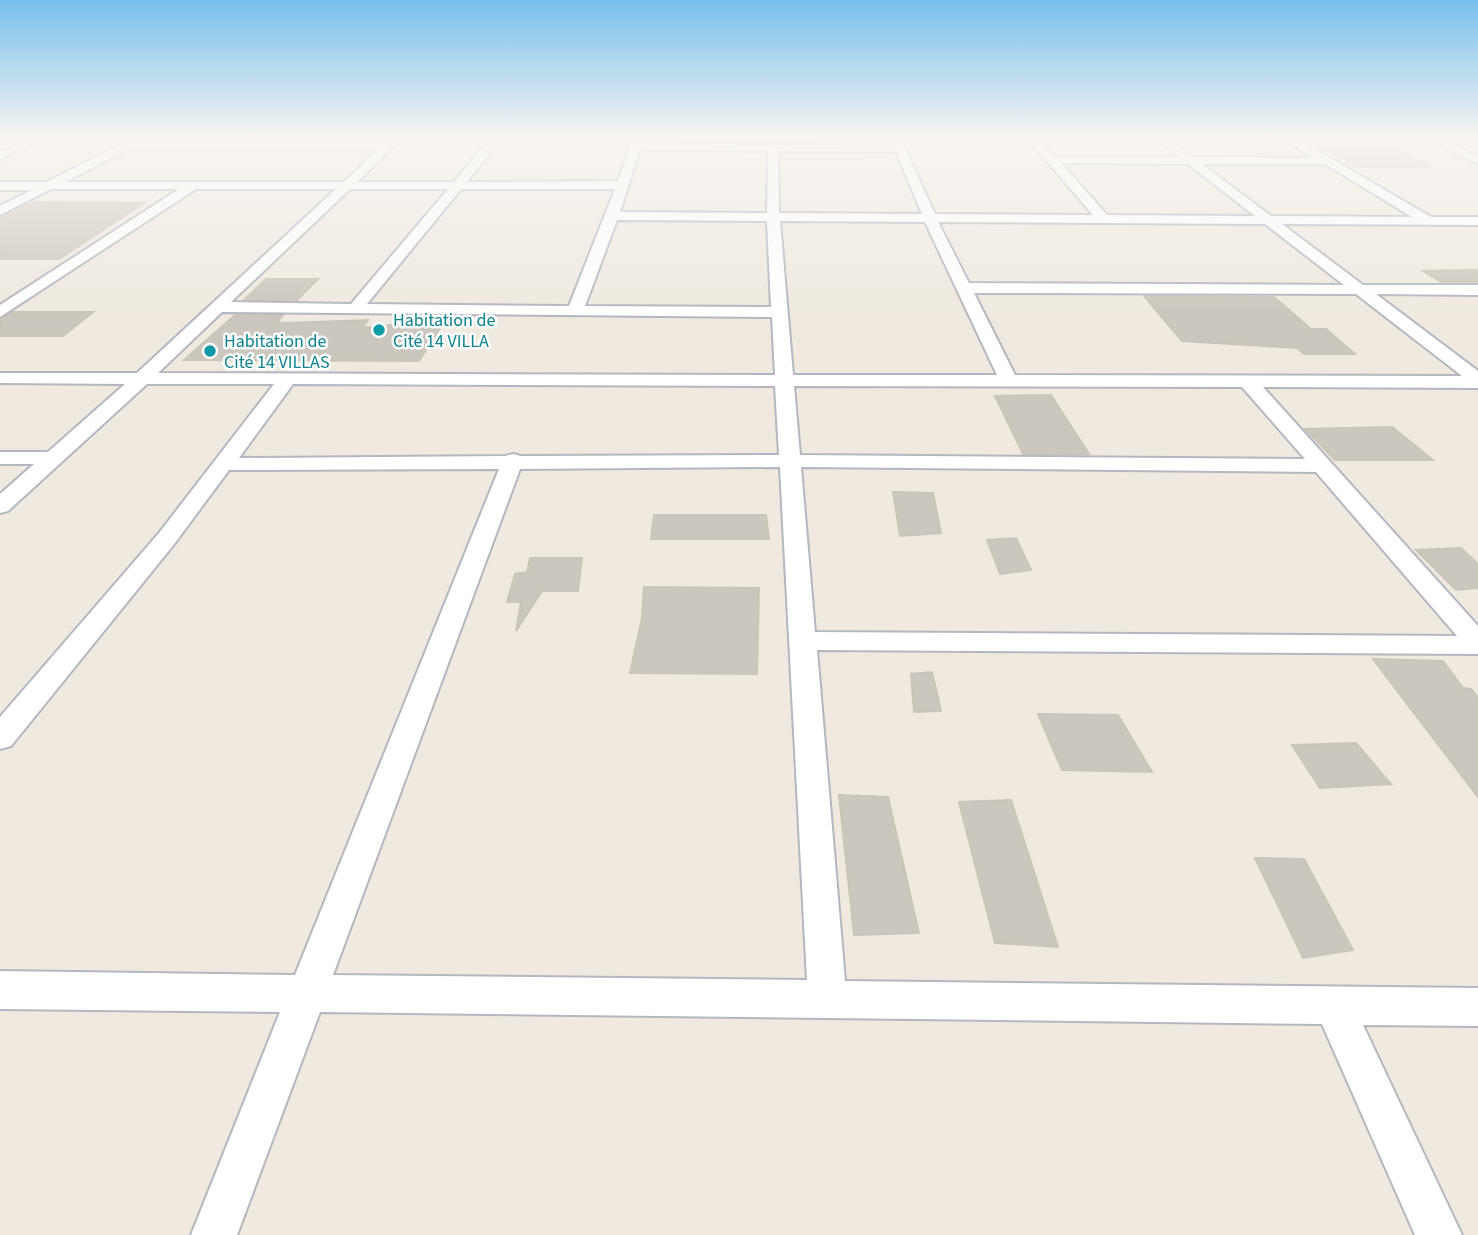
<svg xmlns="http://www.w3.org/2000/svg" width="1478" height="1235" font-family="'Source Sans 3',sans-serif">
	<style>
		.building { fill: #cbc7be; stroke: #cbc5b9; stroke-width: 2 }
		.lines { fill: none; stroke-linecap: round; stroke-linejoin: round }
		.street-casing { stroke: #b4b6c1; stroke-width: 4 }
		.street { fill: #fff; fill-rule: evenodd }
		.culture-dot { fill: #0f9aa8; stroke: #fff; stroke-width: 2.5 }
		.labels { text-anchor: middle; stroke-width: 5; stroke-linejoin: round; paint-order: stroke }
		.far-culture-label { font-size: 18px; fill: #0d838f; stroke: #fff; text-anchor: start }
	</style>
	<rect width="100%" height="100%" fill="#efe9e0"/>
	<g class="building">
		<path d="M1386,145L1432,167H1360L1318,146Z"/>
		<path d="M34,202L144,203L59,259H0V218Z"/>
		<path d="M1478,270V282H1441L1423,271Z"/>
		<path d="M266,279H318L297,300H244Z"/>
		<path d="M1144,296L1274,297L1311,329H1326L1355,354H1304L1297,348L1182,341Z"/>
		<path d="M13,312H93L63,336H0V321Z"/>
		<path d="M235,315H283L277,322L285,323L368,320L362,328L420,322L418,325H442L419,361L184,360Z"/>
		<path d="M1051,395L1089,454H1023L995,396Z"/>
		<path d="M1392,427L1433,460H1335L1305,429Z"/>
		<path d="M893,492L933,493L941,533L900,536Z"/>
		<path d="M654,515H766L769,539H651Z"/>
		<path d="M1016,538L1031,570L1000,574L987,540Z"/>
		<path d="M1461,548L1478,564V588L1456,590L1416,550Z"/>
		<path d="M530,558H582L578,591H542L516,631L521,602H507L515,574L527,572Z"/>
		<path d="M644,587L759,588L757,674L630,673L642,618Z"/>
		<path d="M1373,659L1443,661L1463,688L1471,689L1478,697V797Z"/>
		<path d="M932,672L941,711L914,712L911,674Z"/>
		<path d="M1038,714L1118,715L1152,772L1062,770Z"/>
		<path d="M1356,743L1391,784L1320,788L1292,745Z"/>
		<path d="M839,795L888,797L919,933L854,935Z"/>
		<path d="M1011,800L1058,947L995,943L959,802Z"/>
		<path d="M1255,858L1304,859L1353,950L1303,958Z"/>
	</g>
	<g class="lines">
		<defs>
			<g id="street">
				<path d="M32,138H47L0,159V152Z"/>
				<path d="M133,138H147L142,142L386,143L391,138H402L357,182H454L491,138H502L467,182L618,181L633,138H643L642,143L893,146L890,138H900L935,214L1093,215L1027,138H1038L1055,157H1179L1156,138H1168L1193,157L1313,158L1283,138H1296L1431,217H1478V225L1282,224L1363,285H1478V295L1376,294L1478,371V388L1263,387L1478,626V654L817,650L845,981L1478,988V1026L1363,1025L1462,1235H1415L1322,1024L320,1012L237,1235H191L280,1012L0,1009V971L295,975L499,469L229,470L175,543L11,746L0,749V717L159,533L274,384H147L8,511L0,513V494L34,464H0V452H48L125,384L0,383V373H137L336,189H196L0,317V305L179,189H51L0,215V206L32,190H0V182H47ZM130,148L379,149L344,182H65ZM640,149L768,151L767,213L620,212ZM778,151L896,152L922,214L779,213ZM1061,163L1188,164L1255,216L1107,215ZM1202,164H1325L1412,217L1271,216ZM350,189H448L351,304L231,302ZM461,189H615L569,306L367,304ZM617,220L767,221L771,307L585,306ZM780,221L925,222L997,375H793ZM938,222L1265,224L1344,285L969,283ZM974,293L1356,294L1462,376L1015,375ZM222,312L772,317L775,375L158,373ZM293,384L775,386L779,455L521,456L513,454L505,456L239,458ZM794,386L1242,387L1305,459L800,455ZM780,467L807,980L333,975L520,469ZM801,467L1316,472L1457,636L815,632Z"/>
				<path d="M1425,138H1439L1478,157V164Z"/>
			</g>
		</defs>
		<use href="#street" class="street-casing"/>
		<use href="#street" class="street"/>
	</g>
	<linearGradient id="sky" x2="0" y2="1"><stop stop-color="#78bfec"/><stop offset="0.44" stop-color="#f8f5f1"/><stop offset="1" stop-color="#f8f5f1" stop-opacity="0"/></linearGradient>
	<rect width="1478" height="311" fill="url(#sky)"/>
	<g class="culture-dot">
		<circle cx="379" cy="330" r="7"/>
		<circle cx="210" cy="351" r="7"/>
	</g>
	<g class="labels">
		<g class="far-culture-label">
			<text x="393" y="326">Habitation de<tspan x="393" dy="21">Cité 14 VILLA</tspan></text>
			<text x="224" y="347">Habitation de<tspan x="224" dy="21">Cité 14 VILLAS</tspan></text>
		</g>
	</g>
</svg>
